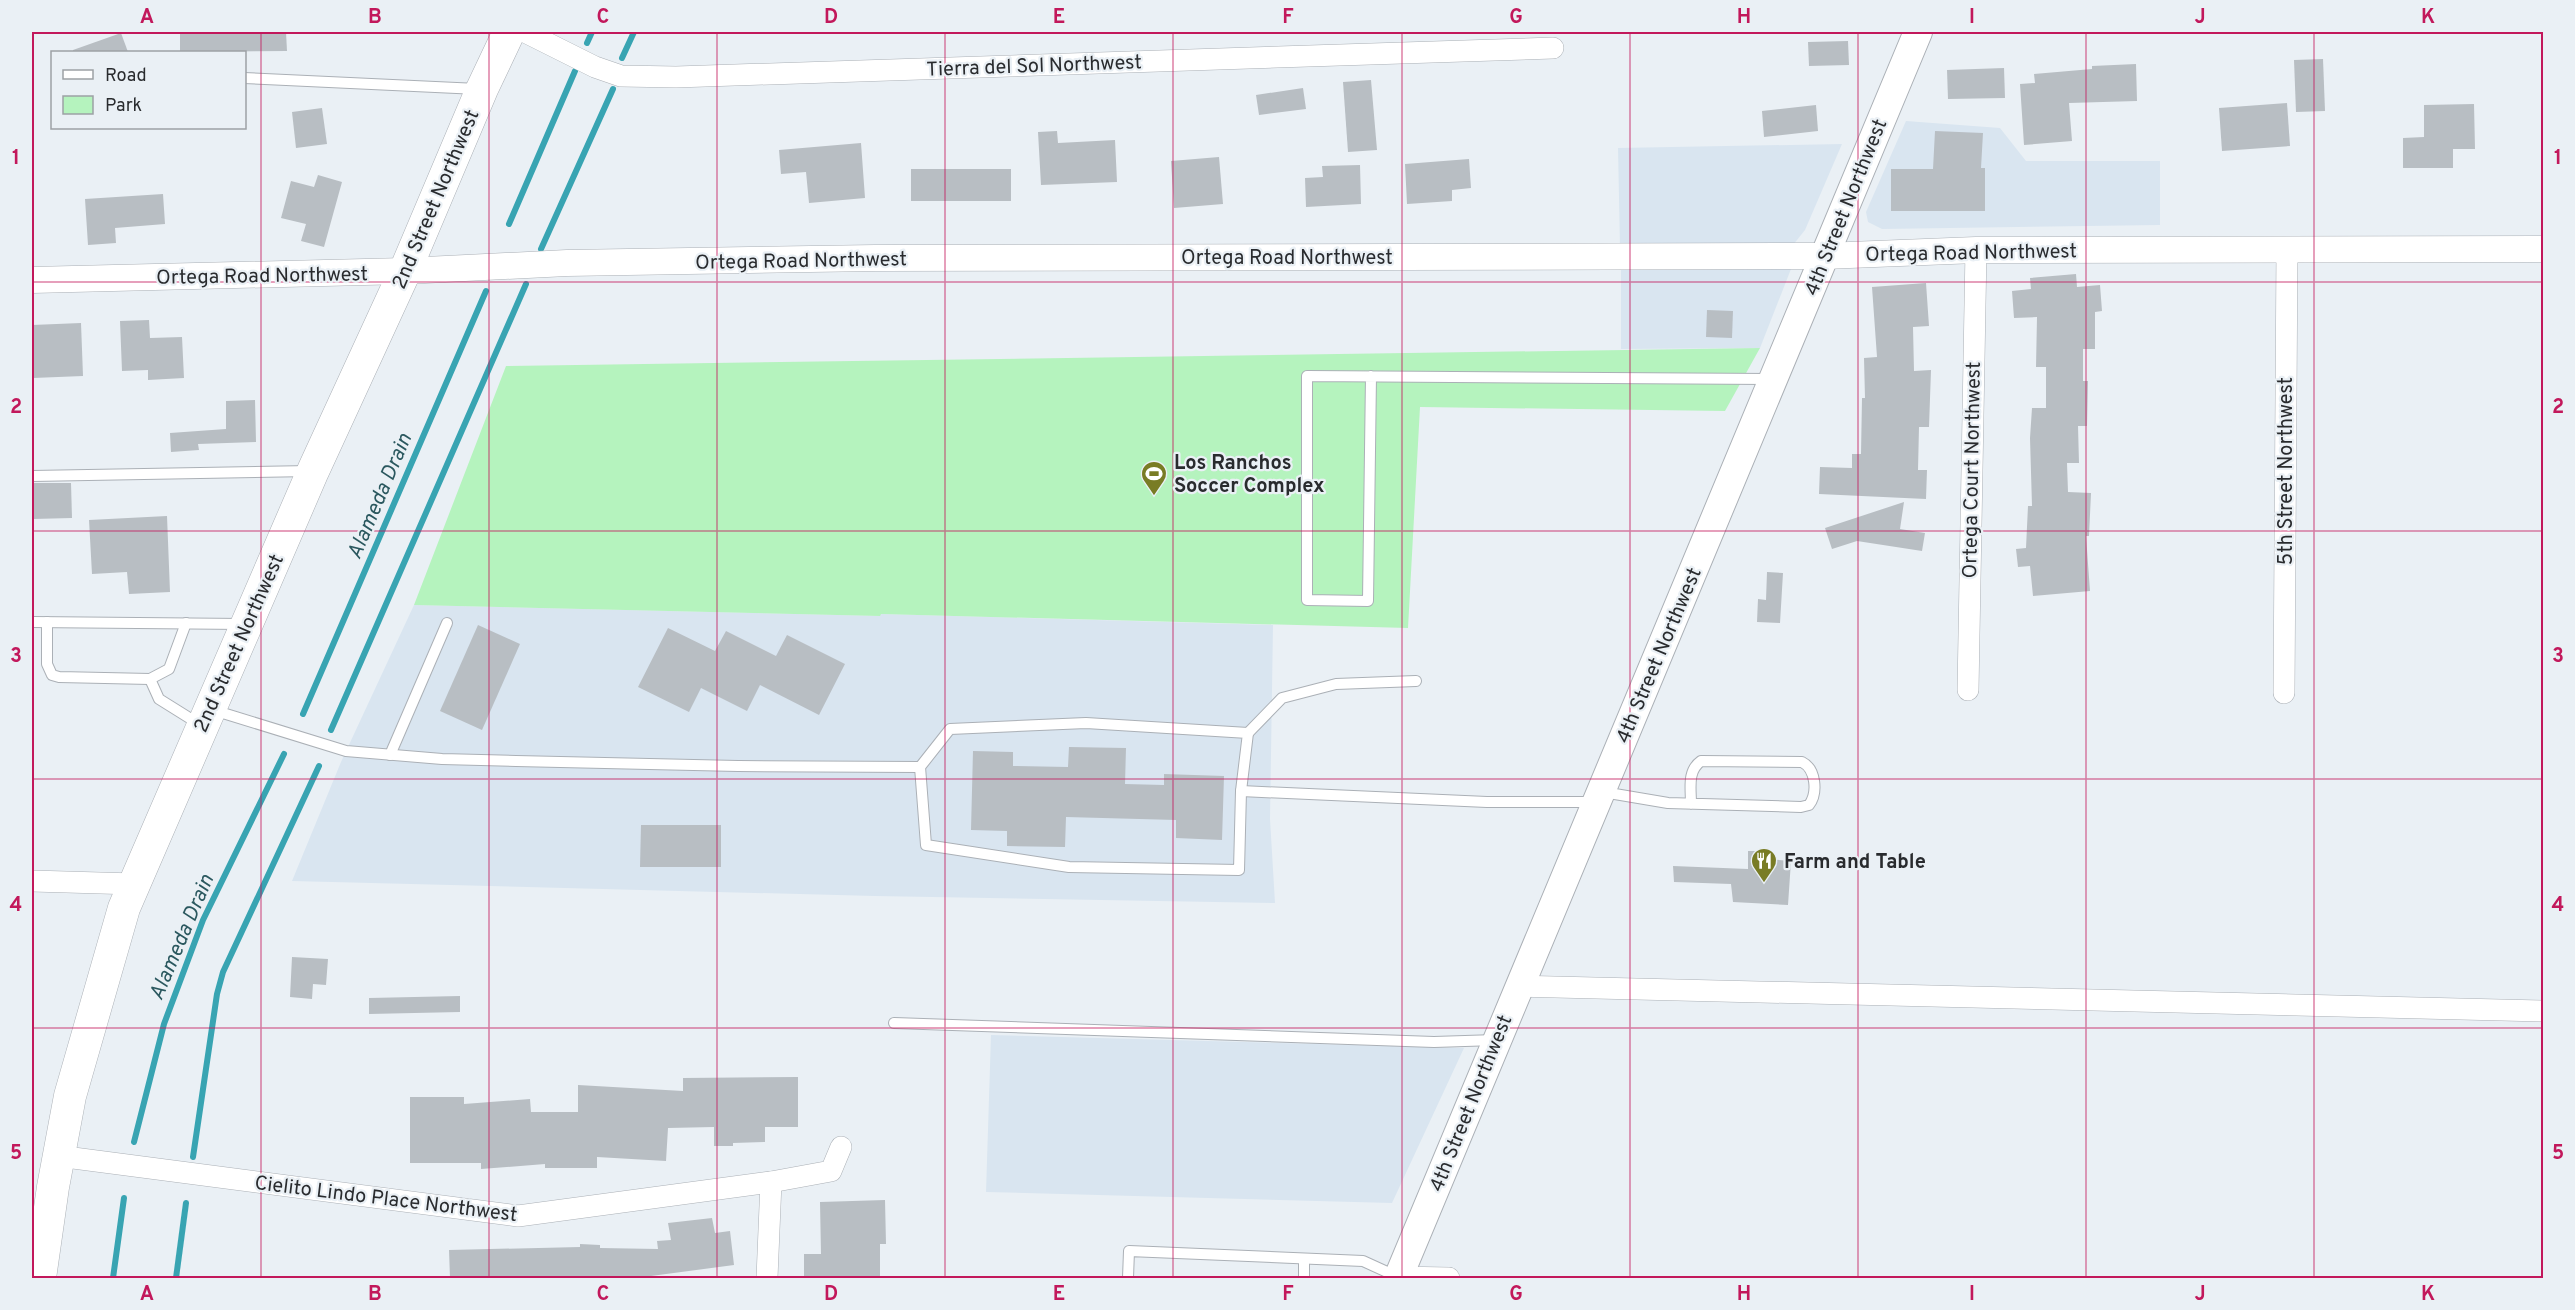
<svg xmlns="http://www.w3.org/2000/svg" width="2575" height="1310" font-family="Overpass,sans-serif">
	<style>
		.built { fill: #d9e5f0 }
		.green { fill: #b5f3be }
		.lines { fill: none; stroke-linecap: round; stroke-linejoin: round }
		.stream { stroke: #38a4b2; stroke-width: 6 }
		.building { fill: #b8bec3 }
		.service-casing { stroke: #abb0b6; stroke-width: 12 }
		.minor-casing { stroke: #abb0b6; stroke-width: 22 }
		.tertiary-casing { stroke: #abb0b6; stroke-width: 27 }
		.secondary-casing { stroke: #abb0b6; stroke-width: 30 }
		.primary-casing { stroke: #abb0b6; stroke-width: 33 }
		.service { stroke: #fff; stroke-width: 10 }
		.minor { stroke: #fff; stroke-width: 21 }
		.tertiary { stroke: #fff; stroke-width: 26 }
		.secondary { stroke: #fff; stroke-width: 28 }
		.primary { stroke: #fff; stroke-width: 32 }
		.grid { fill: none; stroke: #c2185b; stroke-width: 1.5; stroke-opacity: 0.55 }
		.labels { text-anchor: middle; stroke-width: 4.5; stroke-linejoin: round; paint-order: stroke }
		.street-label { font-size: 20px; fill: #292b2e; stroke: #eaf0f5 }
		.poi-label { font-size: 20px; font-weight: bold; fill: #292b2e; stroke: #eaf0f5; text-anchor: start }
		.water-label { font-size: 21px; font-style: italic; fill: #2b585f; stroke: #eaf0f5 }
		.neatline { fill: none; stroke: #c2185b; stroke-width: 2 }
		.grid-label { font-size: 20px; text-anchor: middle; font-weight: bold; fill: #c2185b }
	</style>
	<rect width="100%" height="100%" fill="#eaf0f5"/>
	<g class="built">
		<path d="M1906,121L2000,128L2026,161H2160V225L1882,229L1868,222L1866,212Z"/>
		<path d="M1842,144L1805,230L1793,245L1620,247L1618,148Z"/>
		<path d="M1791,269L1760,348L1621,349V270Z"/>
		<path d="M414,605L880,616V614L1273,625L1270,819L1275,903L875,896L292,881L341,762Z"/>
		<path d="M991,1035L1464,1048L1392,1203L986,1192Z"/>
	</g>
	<path class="green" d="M1760,348L1725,411L1420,407L1408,628L881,614L880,616L414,605L506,366Z"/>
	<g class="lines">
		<g class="stream">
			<path d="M587,43L592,32"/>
			<path d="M622,58L634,32"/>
			<path d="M509,224L575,71"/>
			<path d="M541,249L613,89"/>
			<path d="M303,714L486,291"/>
			<path d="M331,730L526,284"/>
			<path d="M134,1142L164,1024L203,920L284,754"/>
			<path d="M193,1157L217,994L223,972L319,766"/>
			<path d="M113,1278L124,1198"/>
			<path d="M176,1278L186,1203"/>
		</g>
	</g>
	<g class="building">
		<path d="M180,32H286L287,51L180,52Z"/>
		<path d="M121,33L128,52H73V50Z"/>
		<path d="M1848,41L1849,65L1809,66L1808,42Z"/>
		<path d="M2323,59L2325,111L2296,112L2294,60Z"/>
		<path d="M2136,64L2137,101L2069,103L2072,141L2024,145L2020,84L2035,83L2034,74L2092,69V66Z"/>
		<path d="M2004,68L2005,98L1948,99L1947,70Z"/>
		<path d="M1371,80L1377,150L1348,152L1343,82Z"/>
		<path d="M1303,88L1306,109L1259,115L1256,95Z"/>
		<path d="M2287,103L2290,146L2222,151L2219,108Z"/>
		<path d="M2474,104L2475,149H2453V168H2403V138L2424,137V105Z"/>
		<path d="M1816,105L1818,131L1764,137L1762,111Z"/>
		<path d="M322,108L327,144L296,148L292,112Z"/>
		<path d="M1057,131L1058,143L1115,140L1117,182L1041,185L1038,132Z"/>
		<path d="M1935,131L1983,133L1981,168H1985V211H1891V169H1933Z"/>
		<path d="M861,143L865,198L809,203L806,172L781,174L779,150Z"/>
		<path d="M1219,157L1223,204L1174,208L1171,161Z"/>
		<path d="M1469,159L1471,188L1452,190V201L1407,204L1405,164Z"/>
		<path d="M1360,165L1361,204L1306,207L1305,178L1323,177L1322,166Z"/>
		<rect x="911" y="169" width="100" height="32"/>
		<path d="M318,175L342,182L324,247L301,241L306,224L281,218L291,181L314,187Z"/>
		<path d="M163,194L165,224L115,228L116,243L88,245L85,199Z"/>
		<path d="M2076,274L2077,287L2100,285L2102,311L2095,312V349H2083V381H2088L2087,426H2078L2079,463H2067L2068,492L2091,493L2089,536H2086L2090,591L2033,596L2030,566L2018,567L2016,549L2026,548L2028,506H2032L2030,438L2032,408H2046V367H2036L2037,317L2014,318L2012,291L2031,289L2030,278Z"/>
		<path d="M1926,283L1929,326L1913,327L1914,371L1931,370L1929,427H1919L1918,470H1927L1926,499L1819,494L1820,467L1852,468V454H1861L1862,398H1865L1864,358L1877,357L1872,287Z"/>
		<path d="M1707,310L1733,311L1732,338L1706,337Z"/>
		<path d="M149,320L150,338L182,337L184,378L148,380V370L122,371L120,321Z"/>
		<path d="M81,323L83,376L33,378L32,325Z"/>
		<path d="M255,400L256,442L198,444L199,450L171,452L170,433L226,429V401Z"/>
		<path d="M32,483H71L72,518L33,519Z"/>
		<path d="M1904,502L1900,529L1925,533L1922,551L1857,541L1832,549L1825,528Z"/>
		<path d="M167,516L170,592L129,594L127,572L92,574L89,520Z"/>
		<path d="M1767,572L1783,573L1780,623L1757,622L1758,599L1766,600Z"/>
		<path d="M478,625L520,644L482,730L440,711Z"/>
		<path d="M668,628L715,651L726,631L776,656L787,635L845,664L819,715L760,685L747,711L701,688L689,712L638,687Z"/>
		<path d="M1069,747L1126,748L1125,784L1164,785V774L1224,776L1222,840L1176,838V820L1066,817L1065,847L1007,846V831L971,830L973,751L1013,752V766L1068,767Z"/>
		<path d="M641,825H721V867H640Z"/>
		<path d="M1748,851H1767V859L1791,861L1788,905L1733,902L1731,884L1674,882L1673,866L1748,869Z"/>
		<path d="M292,957L328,959L326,985L313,984L312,999L290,997Z"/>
		<path d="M460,996V1012L369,1014V998Z"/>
		<path d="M798,1077V1127H765V1142L733,1143V1146H714V1127L668,1128L666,1161L597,1157V1168H545V1164L481,1169V1163H410V1097H464V1104L530,1099L531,1112H578V1085L683,1091V1078Z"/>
		<path d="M885,1200L886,1244H880V1278H804V1254H821L820,1202Z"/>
		<path d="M712,1218L715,1233L730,1231L734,1265L636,1278H450L449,1250L580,1247V1244L600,1245V1248L658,1249L657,1241L671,1240L668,1223Z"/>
	</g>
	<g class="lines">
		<defs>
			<g id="service">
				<path d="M244,78L478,89"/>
				<path d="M1371,376L1368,601L1307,600V376L1770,379"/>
				<path d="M32,476L310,471"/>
				<path d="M32,622L243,624"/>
				<path d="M47,622V664L52,675L59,677L150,679L169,669L186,623"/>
				<path d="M150,679L159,699L199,724"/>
				<path d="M213,710L346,751L442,759L516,761L738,766L920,767L926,845L1069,867L1239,870L1241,791L1248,733L1086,723L950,729L920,767"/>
				<path d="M1248,733L1282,698L1336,684L1416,681"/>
				<path d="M390,755L447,623"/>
				<path d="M1241,791L1487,802H1595"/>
				<path d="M1603,792L1668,803L1801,807L1809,805C1818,793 1816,769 1802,762L1701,761C1687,771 1691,788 1691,804"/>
				<path d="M894,1023L1434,1042L1496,1040"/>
				<path d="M1128,1278L1129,1251L1363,1261L1398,1277"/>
				<path d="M1304,1278V1259"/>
			</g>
			<g id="minor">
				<path d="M525,32L595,67L621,76L676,77L1553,48"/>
				<path d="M1968,690L1976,250"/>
				<path d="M2284,693L2287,249"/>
				<path d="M32,881L135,884"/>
				<path d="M1518,986L2544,1011"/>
				<path d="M58,1156L518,1216L771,1182L831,1171L841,1147"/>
				<path d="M1398,1277L1449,1278"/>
				<path d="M767,1278L771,1182"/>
			</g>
			<path id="tertiary" d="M32,280L405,271L567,263L875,258L1824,256L1976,250L2544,249"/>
			<path id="secondary" d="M1398,1278L1918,32"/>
			<path id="primary" d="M40,1278L53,1187L70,1096L124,908L313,471L405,271L482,89L509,32"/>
		</defs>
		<use href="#service" class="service-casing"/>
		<use href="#minor" class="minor-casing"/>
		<use href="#tertiary" class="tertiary-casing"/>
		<use href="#secondary" class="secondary-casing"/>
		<use href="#primary" class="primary-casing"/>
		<use href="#service" class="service"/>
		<use href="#minor" class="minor"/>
		<use href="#tertiary" class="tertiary"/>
		<use href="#secondary" class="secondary"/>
		<use href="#primary" class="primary"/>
	</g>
	<path class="grid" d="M261,32V1278M489,32V1278M717,32V1278M945,32V1278M1173,32V1278M1402,32V1278M1630,32V1278M1858,32V1278M2086,32V1278M2314,32V1278M32,282H2544M32,531H2544M32,779H2544M32,1028H2544"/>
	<defs>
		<symbol id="stadium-pin" viewBox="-11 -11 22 30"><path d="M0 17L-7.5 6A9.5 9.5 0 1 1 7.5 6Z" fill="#797c25" stroke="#eaf0f5"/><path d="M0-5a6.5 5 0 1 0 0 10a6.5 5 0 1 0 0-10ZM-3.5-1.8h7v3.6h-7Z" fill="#fff"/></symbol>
		<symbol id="restaurant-pin" viewBox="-11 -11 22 30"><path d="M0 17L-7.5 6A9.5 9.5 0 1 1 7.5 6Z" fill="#797c25" stroke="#eaf0f5"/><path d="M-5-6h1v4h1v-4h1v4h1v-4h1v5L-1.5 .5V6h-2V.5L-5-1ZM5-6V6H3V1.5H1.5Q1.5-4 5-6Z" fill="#fff"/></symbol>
	</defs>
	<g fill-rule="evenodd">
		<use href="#stadium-pin" x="1139" y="459" width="30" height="40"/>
		<use href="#restaurant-pin" x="1749" y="846" width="30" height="40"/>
	</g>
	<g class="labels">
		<g class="street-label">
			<text transform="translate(1034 65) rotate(-2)" y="7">Tierra del Sol Northwest</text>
			<text transform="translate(435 199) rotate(-67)" y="7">2nd Street Northwest</text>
			<text transform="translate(1845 207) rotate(-68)" y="7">4th Street Northwest</text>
			<text transform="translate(1971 252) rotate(-1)" y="7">Ortega Road Northwest</text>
			<text x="1287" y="264">Ortega Road Northwest</text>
			<text transform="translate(801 260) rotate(-1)" y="7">Ortega Road Northwest</text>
			<text transform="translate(262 275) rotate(-1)" y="7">Ortega Road Northwest</text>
			<text transform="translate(1971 470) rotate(-89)" y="7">Ortega Court Northwest</text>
			<text transform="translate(2285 471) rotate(-90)" y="7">5th Street Northwest</text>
			<text transform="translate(238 643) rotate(-66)" y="7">2nd Street Northwest</text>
			<text transform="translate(1658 655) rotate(-67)" y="7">4th Street Northwest</text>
			<text transform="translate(1470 1103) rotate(-68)" y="7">4th Street Northwest</text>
			<text transform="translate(386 1198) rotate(7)" y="7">Cielito Lindo Place Northwest</text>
		</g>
		<g class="poi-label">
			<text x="1174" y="469">Los Ranchos<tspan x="1174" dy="23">Soccer Complex</tspan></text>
			<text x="1784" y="868">Farm and Table</text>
		</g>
		<g class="water-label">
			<text transform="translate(379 496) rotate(-67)" y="7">Alameda Drain</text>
			<text transform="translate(181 937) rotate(-67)" y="7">Alameda Drain</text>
		</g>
	</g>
	<rect width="2575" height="1310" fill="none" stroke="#eaf0f5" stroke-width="66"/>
	<rect x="51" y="51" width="195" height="78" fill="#eaf0f5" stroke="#9da1a5" stroke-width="1.5"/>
	<rect x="63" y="70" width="30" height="9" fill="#ffffff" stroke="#9da1a5" stroke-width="1.5"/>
	<text x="105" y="81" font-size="18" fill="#292b2e">Road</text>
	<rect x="63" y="96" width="30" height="18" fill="#b5f3be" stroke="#9da1a5" stroke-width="1.5"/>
	<text x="105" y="111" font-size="18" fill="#292b2e">Park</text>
	<rect x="33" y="33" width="2509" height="1244" class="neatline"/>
	<g class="grid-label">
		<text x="147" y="23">A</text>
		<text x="375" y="23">B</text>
		<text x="603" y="23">C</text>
		<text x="831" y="23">D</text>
		<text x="1059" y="23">E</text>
		<text x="1288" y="23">F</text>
		<text x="1516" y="23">G</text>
		<text x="1744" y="23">H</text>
		<text x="1972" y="23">I</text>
		<text x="2200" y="23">J</text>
		<text x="2428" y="23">K</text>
		<text x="16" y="164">1</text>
		<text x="2558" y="164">1</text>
		<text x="16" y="413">2</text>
		<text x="2558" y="413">2</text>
		<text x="16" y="662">3</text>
		<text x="2558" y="662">3</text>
		<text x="16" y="911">4</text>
		<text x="2558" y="911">4</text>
		<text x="16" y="1159">5</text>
		<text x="2558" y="1159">5</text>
		<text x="147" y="1300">A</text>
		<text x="375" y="1300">B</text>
		<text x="603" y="1300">C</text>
		<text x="831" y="1300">D</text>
		<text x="1059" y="1300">E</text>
		<text x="1288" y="1300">F</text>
		<text x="1516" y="1300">G</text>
		<text x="1744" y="1300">H</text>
		<text x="1972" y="1300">I</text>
		<text x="2200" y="1300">J</text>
		<text x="2428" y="1300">K</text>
	</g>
</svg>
